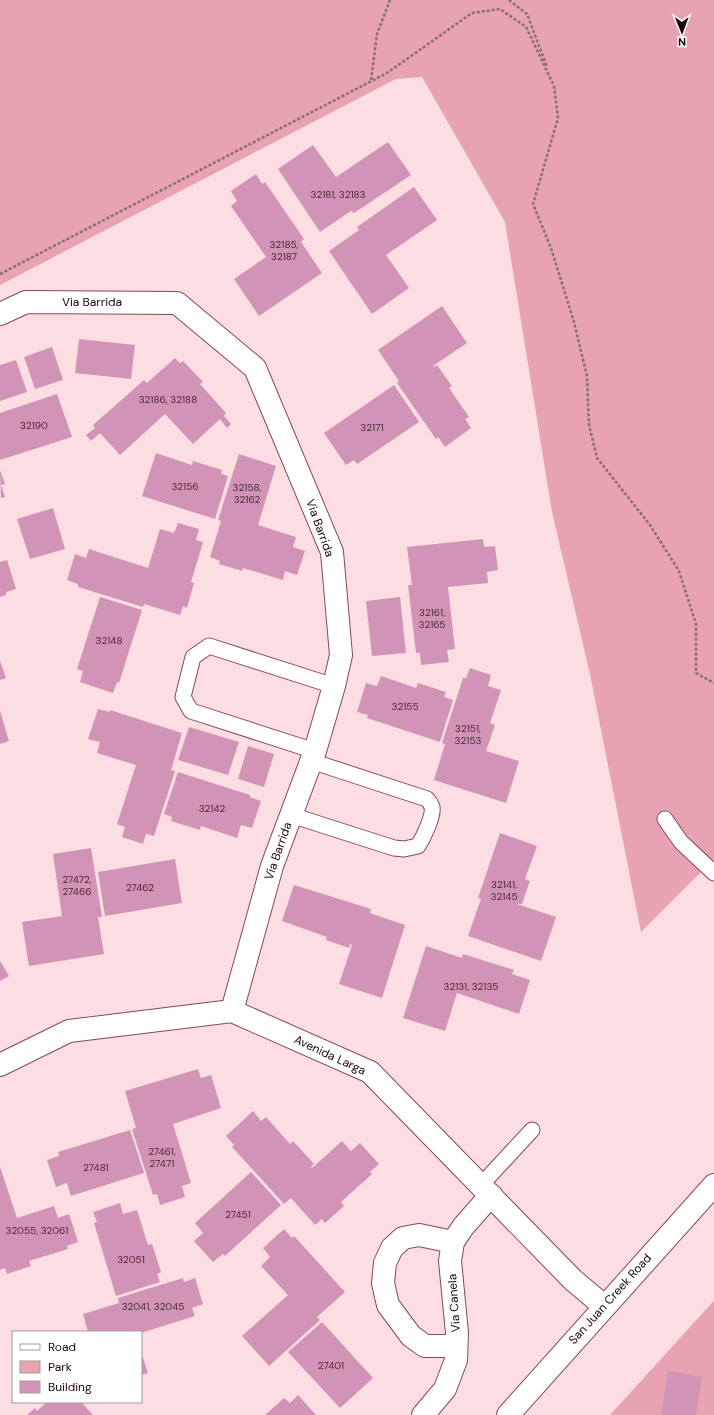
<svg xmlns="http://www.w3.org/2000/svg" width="714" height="1415" font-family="'DM Sans',sans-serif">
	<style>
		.green { fill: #e8a3b2 }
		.building { fill: #d294b6 }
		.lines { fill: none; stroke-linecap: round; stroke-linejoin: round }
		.lane-casing { stroke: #874858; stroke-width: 17 }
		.street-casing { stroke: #874858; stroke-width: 24 }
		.secondary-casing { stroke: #874858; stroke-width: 24 }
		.path { stroke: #886e74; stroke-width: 2.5; stroke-dasharray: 3 2; stroke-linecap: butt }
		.lane { stroke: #fff; stroke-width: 15 }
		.street { stroke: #fff; stroke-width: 22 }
		.secondary { stroke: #fff; stroke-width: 22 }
		.labels { text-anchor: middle; stroke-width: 3; stroke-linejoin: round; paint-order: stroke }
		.number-label { font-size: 10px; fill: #482835 }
		.street-label { font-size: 12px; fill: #1a040a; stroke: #fff }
	</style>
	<rect width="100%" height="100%" fill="#fbdde2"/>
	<g class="green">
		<path d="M0,0H714V859L641,932L590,674L552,512L505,222L422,77L396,79L0,285Z"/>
		<path d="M714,1301V1415H610L710,1305Z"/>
	</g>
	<g class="building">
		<path d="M388,142L411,175L354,213L351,211L320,232L278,169L313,145L336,177Z"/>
		<path d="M256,174L262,184L265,182L304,239L301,242L322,273L259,316L234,279L266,257L231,206L237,201L231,191Z"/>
		<path d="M414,187L437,220L386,255L409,288L372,314L329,251L359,230L357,227Z"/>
		<path d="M442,306L467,343L433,366L434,367L437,365L452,386L449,388L469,417L465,419L471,428L445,447L438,437L436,439L397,383L399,381L378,350Z"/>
		<path d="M79,339L135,345L131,379L75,373Z"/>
		<path d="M52,347L63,380L35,389L24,357Z"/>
		<path d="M175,358L180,363L183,361L203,382L200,384L226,413L224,416L231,424L227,428L220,419L193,444L165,414L120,455L100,433L91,441L86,435L95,428L93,425L144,380L147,383Z"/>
		<path d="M16,360L27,392L0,401V365Z"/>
		<path d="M394,385L419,422L357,464L354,460L346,465L324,433Z"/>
		<path d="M57,394L72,437L0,460V413Z"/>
		<path d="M156,453L192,465L193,461L222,470L221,474L228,476L215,519L142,496Z"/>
		<path d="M239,454L276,466L258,525L296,537L293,547L305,551L297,575L285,571L283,580L243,568L242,571L219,564L220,561L210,557L221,521L218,520Z"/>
		<path d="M0,470L5,484L1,485L5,497L1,498Z"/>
		<path d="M53,508L65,549L30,559L17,519Z"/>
		<path d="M178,523L199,529L196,540L203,542L191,582L194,583L187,608L183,606L180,615L144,604L143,607L78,587V584L67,580L75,554L86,558L89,549L148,568L160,529L174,533Z"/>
		<path d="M483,539L484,547L495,546L498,570L487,572L488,583L448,587L455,649L447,650L449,662L421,665L420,653H416L408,585H412L407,547Z"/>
		<path d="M7,560L16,589L6,592V595L0,597V562Z"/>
		<path d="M100,597L142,610L119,683L117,682L113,693L80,682L83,671L77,669Z"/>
		<path d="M400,597L406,653L372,656L366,601Z"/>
		<path d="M0,661L6,678L0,680Z"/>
		<path d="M470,668L491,675L488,686L501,690L490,723L495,725L486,751L519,761L506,803L434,780L445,744L442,743L463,678H466Z"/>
		<path d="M381,676L416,688L418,683L446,692L444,697L453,700L440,742L367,718L368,715L357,712L366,683L377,686Z"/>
		<path d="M98,709L110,712V710L182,733L171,770L175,771L154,836L146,834L143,844L122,837L125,827L117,824L136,765L97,753L100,742L88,739Z"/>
		<path d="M0,711L9,741L0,744Z"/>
		<path d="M189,727L239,742L228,775L178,760Z"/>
		<path d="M248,746L274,754L264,787L238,779Z"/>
		<path d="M178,772L250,795V797L261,801L252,828L241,825L237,838L201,826L200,830L171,821L172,817L164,814Z"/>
		<path d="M500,833L537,846L525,879L530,881L522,904H517L556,917L541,961L468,936L481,899L478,898Z"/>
		<path d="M91,848L102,917H98L104,954L29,966L22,922L62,916L53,854Z"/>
		<path d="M175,859L182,903L105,916L98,872Z"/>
		<path d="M294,885L371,909L370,913L405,925L382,998L339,984L352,945L350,944L349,948L326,940L327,937L282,921Z"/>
		<path d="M426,946L462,958L463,954L514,970L512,974L530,980L519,1014L457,993L445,1031L403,1018Z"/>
		<path d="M0,961L9,976L0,981Z"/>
		<path d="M198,1069L201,1078L211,1075L221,1108L173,1124L191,1183L182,1186L185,1197L160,1205L157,1194L153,1195L132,1129L136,1128L125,1091Z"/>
		<path d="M253,1111L261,1121L266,1117L290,1144L293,1141L314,1164L311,1167L312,1168L342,1141L351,1151L360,1143L379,1164L370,1172L372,1174L341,1202L344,1206L325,1223L322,1219L315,1225L291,1198L284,1204L232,1147L234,1145L226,1136Z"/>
		<path d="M130,1130L144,1173L71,1196L67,1183L56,1187L47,1160L59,1156L58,1152Z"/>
		<path d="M0,1167L17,1218L54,1206L58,1218L69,1214L78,1242L67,1246L68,1249L29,1261L31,1266L7,1274L5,1268L0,1270Z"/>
		<path d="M251,1172L281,1205L225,1256L223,1254L213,1262L194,1241L203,1233L195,1223Z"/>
		<path d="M120,1203L123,1214L137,1210L148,1245L152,1244L161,1272L157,1274L160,1282L116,1296L94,1223L97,1222L93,1212Z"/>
		<path d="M284,1229L292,1238L294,1236L345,1292L317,1317L320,1320L269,1366L242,1336L288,1295L261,1266L270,1257L263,1248Z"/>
		<path d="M183,1278L184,1282L195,1278L203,1304L192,1308L195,1316L141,1333L88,1332L83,1314L119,1303L118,1298Z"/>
		<path d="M322,1322L373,1378L340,1408L288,1352Z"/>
		<path d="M141,1352L148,1373L141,1375Z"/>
		<path d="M668,1371L702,1377L696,1415H661Z"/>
		<path d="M298,1395L316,1415H265L284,1398L290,1403Z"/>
		<path d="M47,1402H81L93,1415H27L35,1408L37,1411Z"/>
	</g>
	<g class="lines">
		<defs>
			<g id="lane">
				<path d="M315,751L191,711L183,697L193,657L209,646L334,686"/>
				<path d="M291,815L394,848L404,849L418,846C423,838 434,816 432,807C431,804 429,801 427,799L311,761"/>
				<path d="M665,819L681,842L714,873"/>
				<path d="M481,1185L532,1130"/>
			</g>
			<g id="street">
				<path d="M0,314L26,302L177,303L255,368L332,552L341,655L334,686L315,751L272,866L232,1011"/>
				<path d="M0,1065L69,1031L232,1011L370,1072L573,1280L604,1306"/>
				<path d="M453,1242L419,1235L403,1238L392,1248L385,1263L383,1283L388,1305L411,1336L425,1346H456"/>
				<path d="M423,1415L445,1389L456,1360L457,1333L450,1261L453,1242L463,1227L491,1195"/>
			</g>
			<path id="secondary" d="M508,1415L714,1185"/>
		</defs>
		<use href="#lane" class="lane-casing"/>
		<use href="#street" class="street-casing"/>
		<use href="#secondary" class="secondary-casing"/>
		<g class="path">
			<path d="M509,0L527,14L547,67"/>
			<path d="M371,80L377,34L390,0"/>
			<path d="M0,274L387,73L472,13L500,9L526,27L554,86L558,118L533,204L551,248L574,322L587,376L589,425L597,458L650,525L679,571L696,624V673L714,683"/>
		</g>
		<use href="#lane" class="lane"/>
		<use href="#street" class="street"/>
		<use href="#secondary" class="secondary"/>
	</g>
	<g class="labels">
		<g class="number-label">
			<text x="338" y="198">32181, 32183</text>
			<text x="284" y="248">32185,<tspan x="284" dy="12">32187</tspan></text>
			<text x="168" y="403">32186, 32188</text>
			<text x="34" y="429">32190</text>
			<text x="372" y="431">32171</text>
			<text x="185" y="490">32156</text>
			<text x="247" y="491">32158,<tspan x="247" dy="12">32162</tspan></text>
			<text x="432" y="616">32161,<tspan x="432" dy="12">32165</tspan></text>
			<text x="109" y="644">32148</text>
			<text x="405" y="710">32155</text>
			<text x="468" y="732">32151,<tspan x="468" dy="12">32153</tspan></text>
			<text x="212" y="812">32142</text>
			<text x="77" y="883">27472,<tspan x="77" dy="12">27466</tspan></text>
			<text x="504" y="888">32141,<tspan x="504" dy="12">32145</tspan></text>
			<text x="140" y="891">27462</text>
			<text x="471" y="990">32131, 32135</text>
			<text x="162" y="1155">27461,<tspan x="162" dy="12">27471</tspan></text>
			<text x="96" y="1171">27481</text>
			<text x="238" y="1218">27451</text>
			<text x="37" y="1234">32055, 32061</text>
			<text x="131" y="1263">32051</text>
			<text x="153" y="1310">32041, 32045</text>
			<text x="331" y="1369">27401</text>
		</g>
		<g class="street-label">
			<text x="92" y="306">Via Barrida</text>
			<text transform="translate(320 528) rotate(70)" y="4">Via Barrida</text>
			<text transform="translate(278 851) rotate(-71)" y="4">Via Barrida</text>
			<text transform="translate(330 1055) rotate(25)" y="4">Avenida Larga</text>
			<text transform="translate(610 1299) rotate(-48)" y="4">San Juan Creek Road</text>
			<text transform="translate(454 1303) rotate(-94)" y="4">Via Canela</text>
		</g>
	</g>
	<rect x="12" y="1331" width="130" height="72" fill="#ffffff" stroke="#a39b9d"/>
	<rect x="20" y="1344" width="20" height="6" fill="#ffffff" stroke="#a39b9d"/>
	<text x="48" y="1351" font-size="12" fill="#1a040a">Road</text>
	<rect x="20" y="1361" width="20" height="12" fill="#e8a3b2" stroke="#a39b9d"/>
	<text x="48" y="1371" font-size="12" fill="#1a040a">Park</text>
	<rect x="20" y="1381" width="20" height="12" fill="#d294b6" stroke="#a39b9d"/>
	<text x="48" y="1391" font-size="12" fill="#1a040a">Building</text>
	<g transform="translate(682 32) rotate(179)" stroke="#ffffff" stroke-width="3" paint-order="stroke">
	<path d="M0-3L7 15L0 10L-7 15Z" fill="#1a040a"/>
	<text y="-6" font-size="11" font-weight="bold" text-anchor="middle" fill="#1a040a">N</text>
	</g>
</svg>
